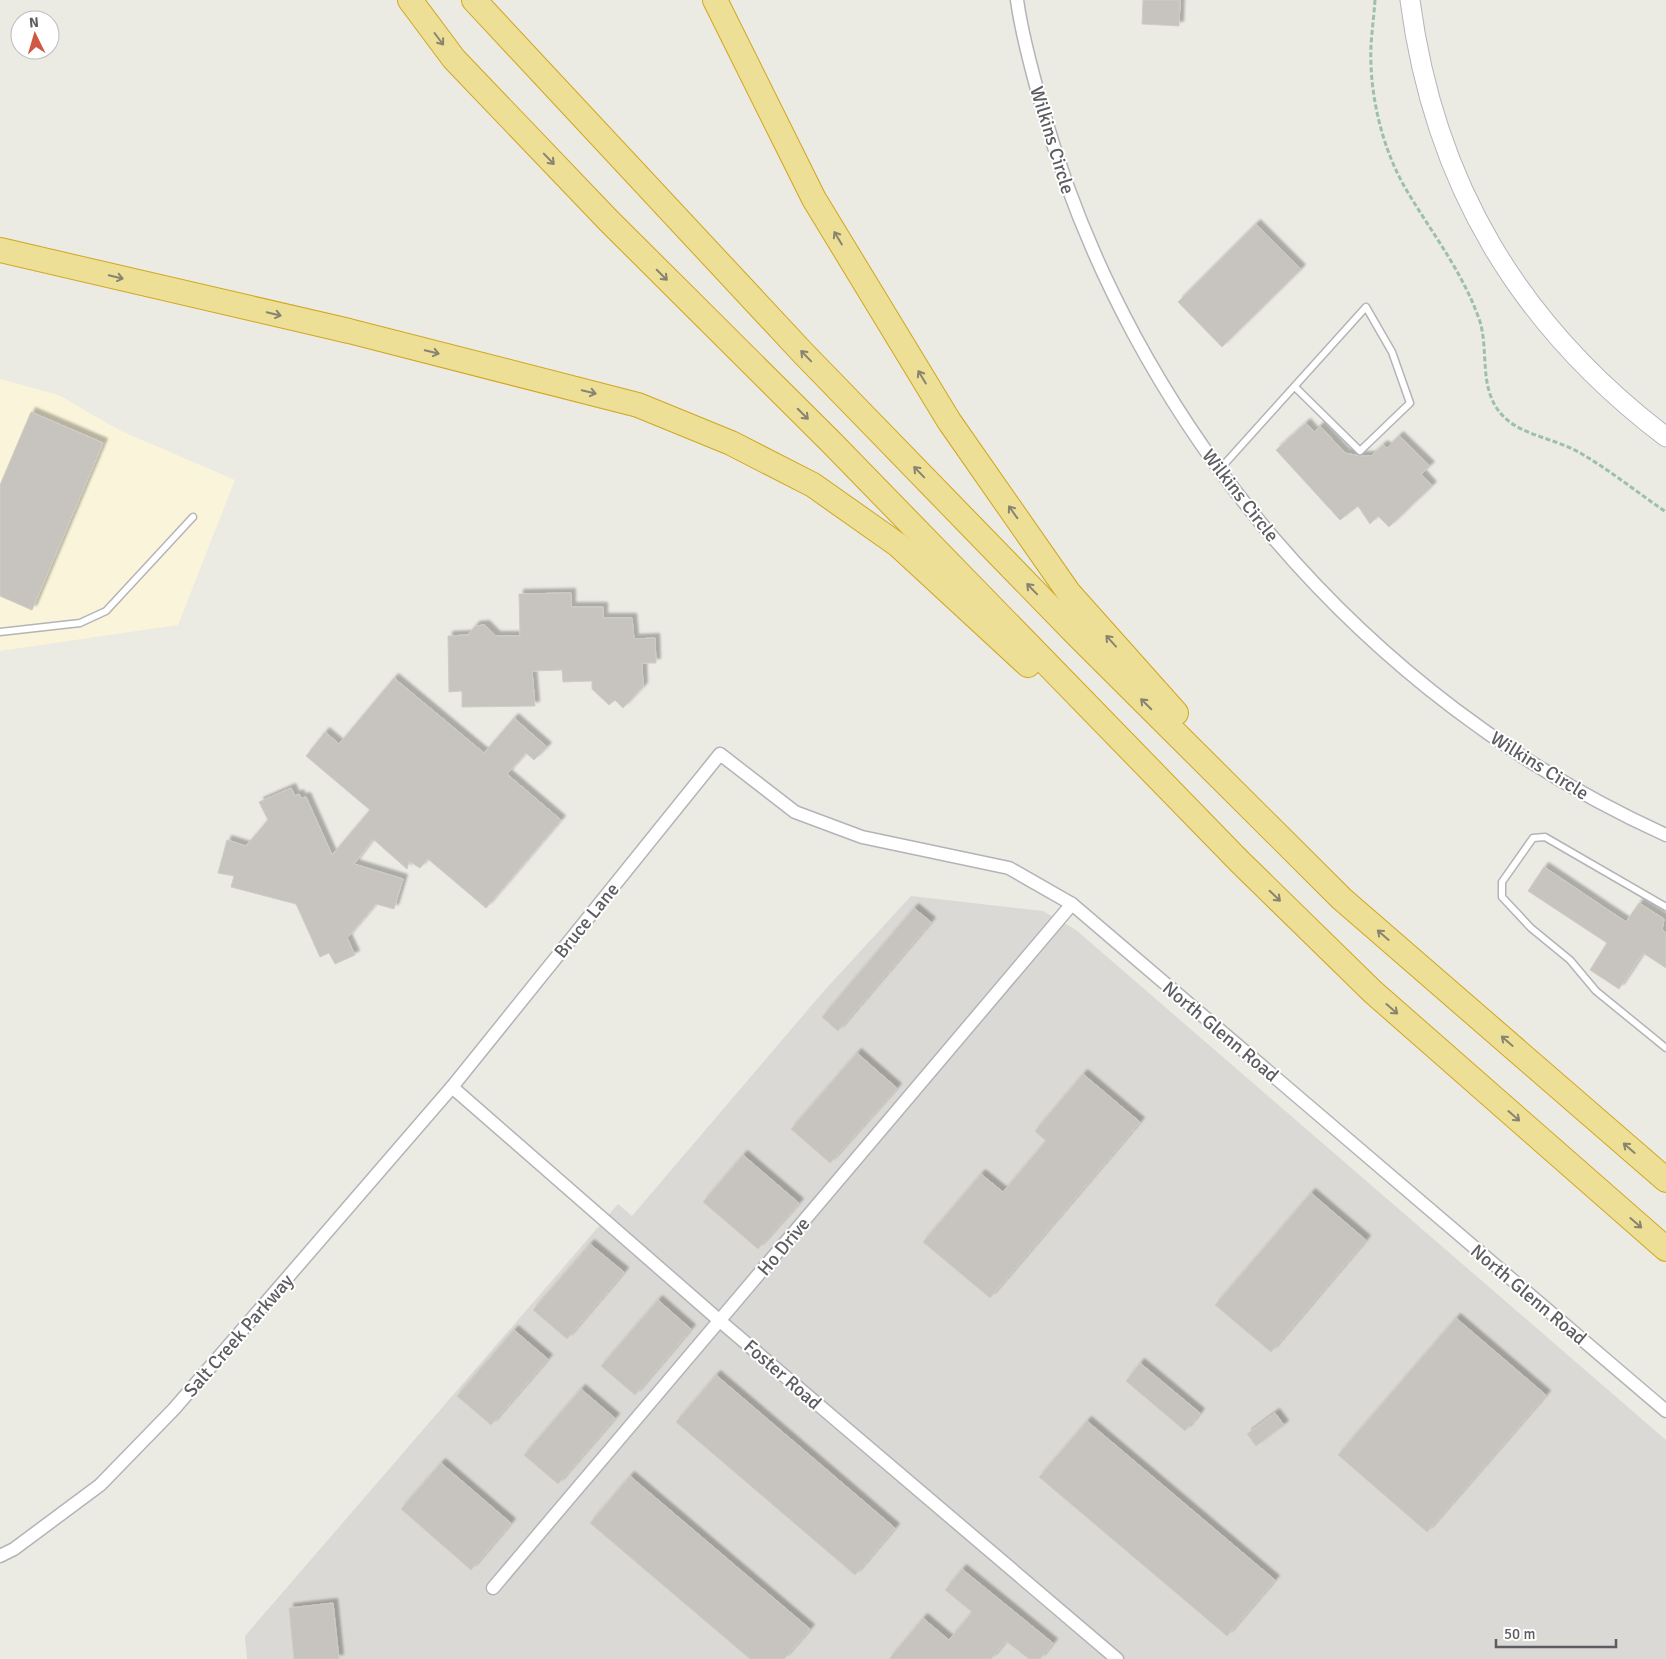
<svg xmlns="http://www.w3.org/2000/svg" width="1666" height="1659" font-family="Signika,sans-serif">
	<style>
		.commercial { fill: #f9f4da }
		.industrial { fill: #dad9d5 }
		.building { fill: #c7c4bf; stroke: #cfccc2; filter: url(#shadow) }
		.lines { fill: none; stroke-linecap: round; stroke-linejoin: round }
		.service-casing { stroke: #b3b4b8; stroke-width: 9 }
		.minor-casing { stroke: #b3b4b8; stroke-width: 15 }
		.secondary-casing { stroke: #b2b4b8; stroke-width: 21 }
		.motorway-casing { stroke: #d1a61d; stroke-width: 26 }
		.path { stroke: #9cc0a9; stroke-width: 3; stroke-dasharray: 5 2.5; stroke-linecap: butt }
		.service { stroke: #fff; stroke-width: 6 }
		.minor { stroke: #fff; stroke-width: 12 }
		.secondary { stroke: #fff; stroke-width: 19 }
		.motorway { stroke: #eedf97; stroke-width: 24 }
		.oneway { stroke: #878471 }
		.labels { text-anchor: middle; stroke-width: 4; stroke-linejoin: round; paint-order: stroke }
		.street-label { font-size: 19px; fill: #5b5d61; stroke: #fff }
	</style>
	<defs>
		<filter id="shadow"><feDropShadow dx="4.5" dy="-4.5" stdDeviation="1" flood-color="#0004"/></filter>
	</defs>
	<rect width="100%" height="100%" fill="#ebeae3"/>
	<path class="commercial" d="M0,379L59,395L119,430L235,480L178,625L0,651Z"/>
	<path class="industrial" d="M911,896L1043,911L1076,930L1666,1440V1659H247L245,1636L618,1204L632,1216L823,992Z"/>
	<g class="building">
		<path d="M1143,0H1180L1179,26L1142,24Z"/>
		<path d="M1256,224L1301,269L1222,347L1178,302Z"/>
		<path d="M31,412L103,443L32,610L0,596V485Z"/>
		<path d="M1306,423L1314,432L1320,426L1345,453L1359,456H1371L1383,445L1387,448L1399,436L1430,466L1421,474L1432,486L1389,527L1378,516L1370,524L1358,506L1340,520L1276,450Z"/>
		<path d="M571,593V607H603V618H632L634,639L655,638L656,663H642L643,687L623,708L615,700L609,705L592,689V681L563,682L562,670L532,671L535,706L462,707V691L449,692L448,636L468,635L475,626L485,625L496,636H520L519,594Z"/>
		<path d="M394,678L484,753L514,718L547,747L534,760L526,753L507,774L561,820L486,908L428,859L420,868L409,861L407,869L373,839L354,864L403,879L394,909L376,904L347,938L355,955L335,964L329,953L320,957L296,904L231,887L234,876L218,873L227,840L246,846L268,820L259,802L291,788L295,796L299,794L301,798L306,797L332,855L370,810L306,756L325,732L339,744Z"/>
		<path d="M1544,867L1626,922L1639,903L1664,919L1662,930L1666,933V968L1643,953L1619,989L1590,970L1607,943L1528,891Z"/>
		<path d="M914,908L931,922L838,1031L822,1017Z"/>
		<path d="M857,1053L897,1088L830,1163L791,1129Z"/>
		<path d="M1083,1074L1140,1122L990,1298L923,1242L981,1174L1003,1192L1046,1141L1035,1131Z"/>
		<path d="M743,1155L799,1203L758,1249L703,1202Z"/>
		<path d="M1311,1193L1366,1240L1271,1352L1215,1305Z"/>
		<path d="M590,1244L624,1272L567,1339L533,1310Z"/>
		<path d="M658,1300L691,1329L635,1395L601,1366Z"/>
		<path d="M1456,1318L1546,1395L1427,1532L1338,1455Z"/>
		<path d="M514,1330L548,1359L491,1425L457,1396Z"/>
		<path d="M1140,1363L1200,1413L1185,1431L1126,1381Z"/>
		<path d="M716,1375L895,1528L855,1575L676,1422Z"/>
		<path d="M581,1389L615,1418L558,1484L524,1455Z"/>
		<path d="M1275,1413L1284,1425L1256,1446L1247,1434Z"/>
		<path d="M1087,1421L1275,1580L1227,1636L1039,1477Z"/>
		<path d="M441,1463L511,1523L471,1570L401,1509Z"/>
		<path d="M630,1476L810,1629L784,1659H750L590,1523Z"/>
		<path d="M962,1569L1053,1643L1040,1659H1029L1006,1641L991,1659H889L923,1618L949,1640L972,1612L945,1590Z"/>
		<path d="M333,1603L339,1659H294L289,1608Z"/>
	</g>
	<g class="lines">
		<defs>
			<g id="service">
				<path d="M1220,469L1366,307L1392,352L1410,403L1360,451L1295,387"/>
				<path d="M0,632L80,623L106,611L193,517"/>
				<path d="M1666,907L1545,837L1533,838L1502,882V897L1531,928L1570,960L1596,991L1666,1048"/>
			</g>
			<g id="minor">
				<path d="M1017,0C1022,36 1032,72 1042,107C1131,425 1365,699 1666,835"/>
				<path d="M452,1087L720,1321L1117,1659"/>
				<path d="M0,1556L14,1549L100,1485L174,1409L452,1087L720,754L795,812L862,837L1009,868L1072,904L1666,1411"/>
				<path d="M493,1588L1072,904"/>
			</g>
			<path id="secondary" d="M1410,0C1434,184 1519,325 1666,437"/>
			<g id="motorway">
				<path d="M410,0L454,59L609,221L831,442L1240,862L1373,992L1666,1249"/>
				<path d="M474,0L803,353L1077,635L1342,899L1666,1180"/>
				<path d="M715,0L814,199L949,421L1069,593L1176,713"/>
				<path d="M0,250L349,331L638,405L731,443L813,485L898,545L1028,665"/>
			</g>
		</defs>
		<use href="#service" class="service-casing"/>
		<use href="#minor" class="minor-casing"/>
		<use href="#secondary" class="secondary-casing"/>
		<use href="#motorway" class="motorway-casing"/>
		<path class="path" d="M1375,0C1374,15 1372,30 1371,45C1369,94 1382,149 1407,191C1432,233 1461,270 1478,316C1491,349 1476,389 1504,417C1523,436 1558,439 1582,454C1611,471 1638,493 1666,512"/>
		<use href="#service" class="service"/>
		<use href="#minor" class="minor"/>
		<use href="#secondary" class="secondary"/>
		<use href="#motorway" class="motorway"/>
	</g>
	<defs><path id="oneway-shaft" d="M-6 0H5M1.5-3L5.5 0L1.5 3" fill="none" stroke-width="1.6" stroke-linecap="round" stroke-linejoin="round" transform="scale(1.25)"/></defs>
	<g class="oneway">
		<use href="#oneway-shaft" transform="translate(439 39) rotate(53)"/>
		<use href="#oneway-shaft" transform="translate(549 159) rotate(46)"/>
		<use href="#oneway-shaft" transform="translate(838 238) rotate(-121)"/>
		<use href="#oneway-shaft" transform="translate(662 275) rotate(45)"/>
		<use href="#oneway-shaft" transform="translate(116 277) rotate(13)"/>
		<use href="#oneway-shaft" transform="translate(274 314) rotate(13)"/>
		<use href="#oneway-shaft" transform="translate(432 352) rotate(14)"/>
		<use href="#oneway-shaft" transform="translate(806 356) rotate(-134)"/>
		<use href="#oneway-shaft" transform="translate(922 377) rotate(-121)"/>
		<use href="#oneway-shaft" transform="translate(589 392) rotate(14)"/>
		<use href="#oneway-shaft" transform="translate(803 414) rotate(45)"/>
		<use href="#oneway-shaft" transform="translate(919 472) rotate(-134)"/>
		<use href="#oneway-shaft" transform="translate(1013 512) rotate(-125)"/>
		<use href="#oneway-shaft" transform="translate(1032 589) rotate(-134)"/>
		<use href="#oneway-shaft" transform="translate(1111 641) rotate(-132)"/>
		<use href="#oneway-shaft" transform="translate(1146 704) rotate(-135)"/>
		<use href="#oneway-shaft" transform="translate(1275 896) rotate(44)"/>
		<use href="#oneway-shaft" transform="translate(1383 935) rotate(-139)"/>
		<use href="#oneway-shaft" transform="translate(1392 1009) rotate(41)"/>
		<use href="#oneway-shaft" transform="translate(1507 1041) rotate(-139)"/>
		<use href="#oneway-shaft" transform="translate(1514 1116) rotate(41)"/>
		<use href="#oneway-shaft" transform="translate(1629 1148) rotate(-139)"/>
		<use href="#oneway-shaft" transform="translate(1636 1223) rotate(41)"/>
	</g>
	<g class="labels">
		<g class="street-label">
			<text transform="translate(1053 140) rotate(73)" y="7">Wilkins Circle</text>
			<text transform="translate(1241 495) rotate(52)" y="7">Wilkins Circle</text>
			<text transform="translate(1540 765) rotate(32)" y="7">Wilkins Circle</text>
			<text transform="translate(586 920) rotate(-51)" y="7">Bruce Lane</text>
			<text transform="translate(1221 1031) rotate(40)" y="7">North Glenn Road</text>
			<text transform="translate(783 1246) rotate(-50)" y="7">Ho Drive</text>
			<text transform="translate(1529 1294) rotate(40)" y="7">North Glenn Road</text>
			<text transform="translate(238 1335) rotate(-49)" y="7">Salt Creek Parkway</text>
			<text transform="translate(783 1374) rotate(41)" y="7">Foster Road</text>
		</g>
	</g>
	<g transform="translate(35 35) rotate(355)"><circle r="24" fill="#ffffff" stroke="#bdbec0"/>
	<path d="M0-4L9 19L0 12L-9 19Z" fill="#d15943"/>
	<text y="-8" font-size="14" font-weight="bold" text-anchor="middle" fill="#5b5d61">N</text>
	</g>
	<path d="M1496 1639v8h120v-8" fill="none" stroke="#5b5d61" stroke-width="2.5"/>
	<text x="1504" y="1639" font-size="15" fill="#5b5d61" stroke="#ffffff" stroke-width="4" paint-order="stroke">50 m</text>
</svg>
